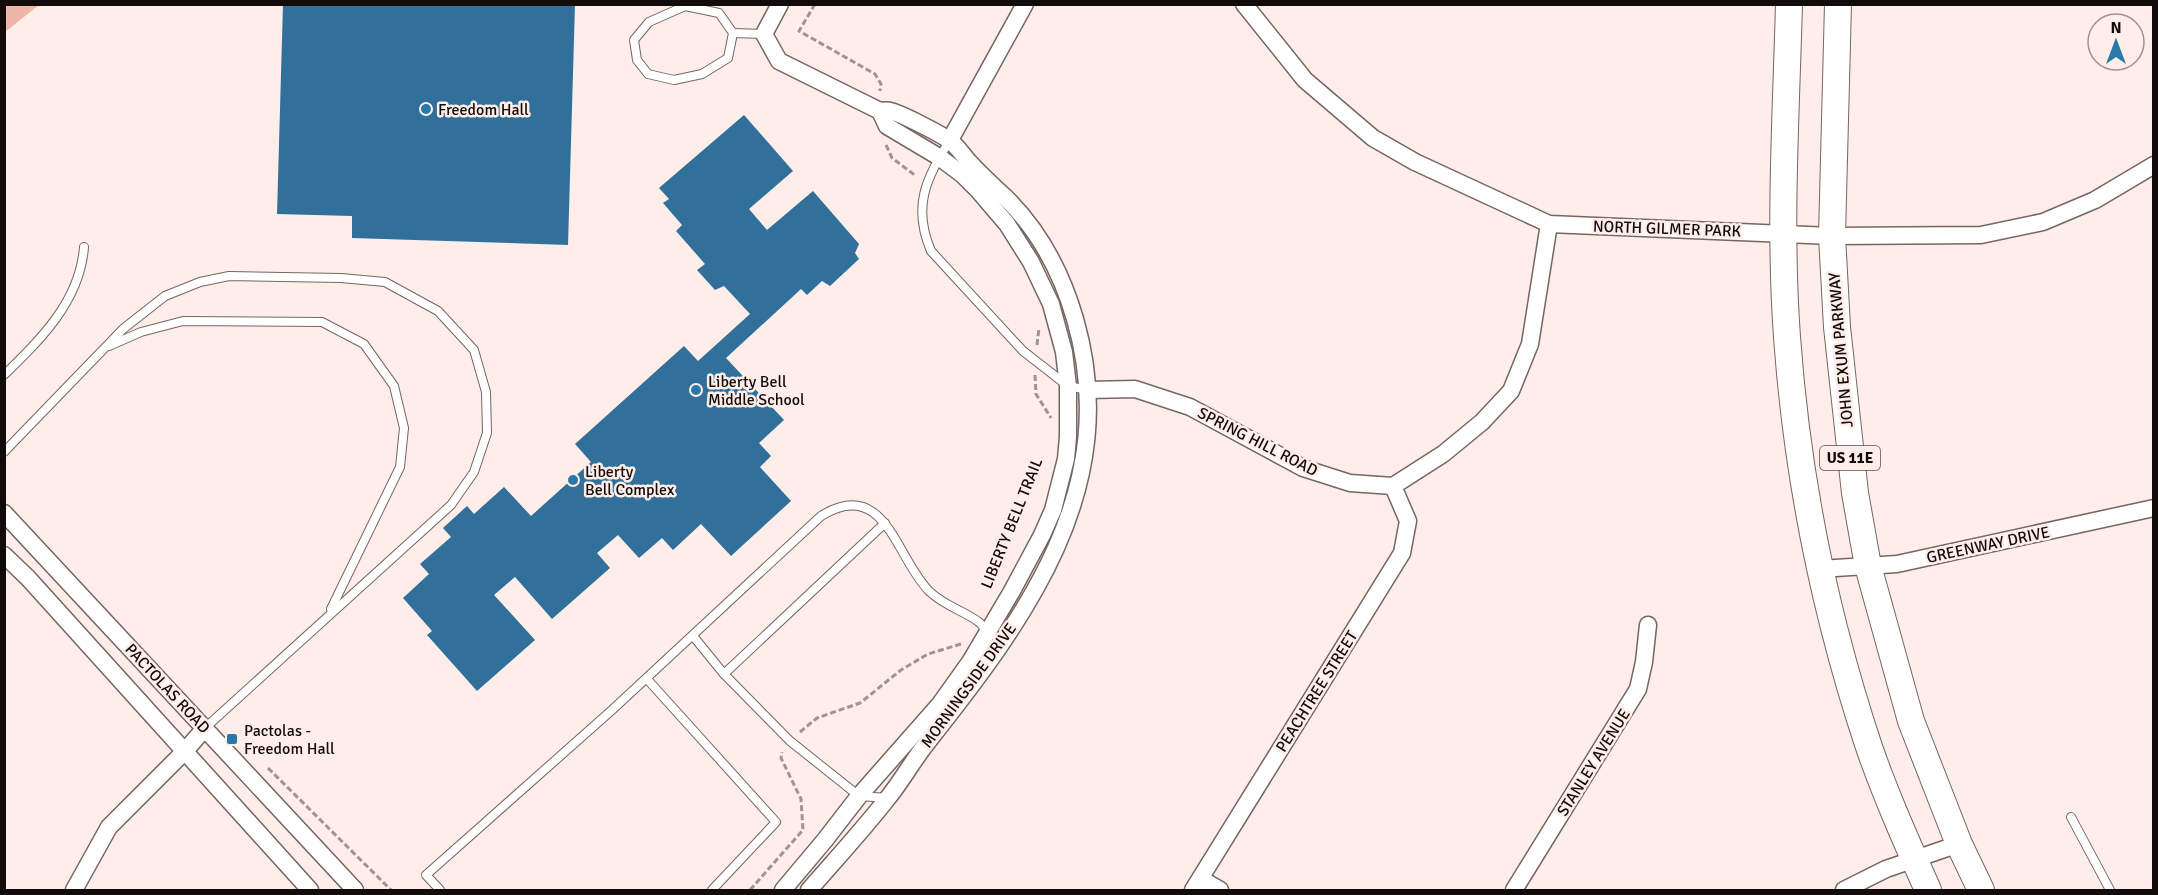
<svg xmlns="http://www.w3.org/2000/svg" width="2158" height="895" font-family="Signika,sans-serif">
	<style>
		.green { fill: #edb6a6 }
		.building { fill: #31709a }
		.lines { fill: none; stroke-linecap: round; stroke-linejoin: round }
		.lane-casing { stroke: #756661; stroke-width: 10 }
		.street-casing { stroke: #756661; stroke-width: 19 }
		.primary-casing { stroke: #756661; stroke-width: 28 }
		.path { stroke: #a09490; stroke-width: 3; stroke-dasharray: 6 3; stroke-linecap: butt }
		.lane { stroke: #fff; stroke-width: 8 }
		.street { stroke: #fff; stroke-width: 16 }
		.primary { stroke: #fff; stroke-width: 26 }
		.poi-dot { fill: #2878aa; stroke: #feede8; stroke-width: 2 }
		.labels { text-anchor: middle; stroke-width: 5; stroke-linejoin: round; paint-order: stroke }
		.shield { fill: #feede8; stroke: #584f4d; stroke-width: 1.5 }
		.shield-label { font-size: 15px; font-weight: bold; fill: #110b0a }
		.poi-label { font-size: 16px; fill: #110b0a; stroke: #feede8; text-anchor: start }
		.street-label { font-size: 16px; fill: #110b0a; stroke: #feede8 }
	</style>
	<rect width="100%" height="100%" fill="#feede8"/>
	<path class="green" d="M5,4H39V5L5,32Z"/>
	<g class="building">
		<path d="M283,4H575L568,245L352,238V216L277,214Z"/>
		<path d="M744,115L793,171L749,209L767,230L813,191L859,244L855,253L859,259L830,286L822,281L807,295L801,289L726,358L784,420L759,443L771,456L760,467L791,501L731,556L701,524L673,550L662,538L639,558L618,535L597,553L610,568L552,619L515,577L494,595L535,640L477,691L427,635L432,631L403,598L429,574L420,564L451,537L443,528L467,506L474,514L504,487L531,516L591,462L575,444L684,346L698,361L750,314L724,286L715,290L697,270L705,264L676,231L682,225L663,203L669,199L659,188Z"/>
	</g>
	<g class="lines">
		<defs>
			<g id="lane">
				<path d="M685,6L719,13L733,33L728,58L702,74L674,80L648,74L637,60L634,40L649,22Z"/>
				<path d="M733,33L764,34"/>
				<path d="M950,140C926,179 912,206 931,251L1023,351L1068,386L1088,390"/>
				<path d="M109,346L141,332L183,321L322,322L364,344L394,386L404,428L400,467L331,609"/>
				<path d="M4,375C41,339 80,301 84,247"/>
				<path d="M4,452L123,329L165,296L200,282L229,276L341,278L385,282L438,311L474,350L486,392L487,433L474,472L451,505L205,728"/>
				<path d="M693,636L724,674L790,741L859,796L888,798"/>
				<path d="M724,674L885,523"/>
				<path d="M647,679L776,822L712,890"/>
				<path d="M2071,817L2110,890"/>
				<path d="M440,890L426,875L612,710L821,516C885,476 896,558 929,591C944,606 965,611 980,623C983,626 986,631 989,634"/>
			</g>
			<g id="street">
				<path d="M780,4L764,34L779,61L880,111C883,111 887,110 890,111C898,112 943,135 950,141C957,146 963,155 969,162C981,175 994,187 1007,199C1040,232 1062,274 1075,319C1124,488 1025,619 926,744C912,762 901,782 887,799C862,831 835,860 809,890"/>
				<path d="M1244,4L1305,80L1373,138L1415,162L1549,224L1832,236L1981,235L2043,222L2095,200L2154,165"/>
				<path d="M950,140L1025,4"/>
				<path d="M1088,390L1135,389L1190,407L1303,468L1350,483L1393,486L1443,454L1482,422L1511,391L1530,344L1549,224"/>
				<path d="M4,513L355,890"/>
				<path d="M4,555L28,578L310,890"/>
				<path d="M1820,569L1897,564L2154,508"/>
				<path d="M1201,879L1220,890"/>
				<path d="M74,890L109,827L185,751L205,728"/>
				<path d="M783,890L825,840L859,796L940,704L970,662L1012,591L1042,535L1053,510L1066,459L1068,437V386L1064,352L1051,304L1031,262L1007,224L978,190L963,175L939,157L887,126L880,111"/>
				<path d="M1193,890L1402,553L1408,521L1393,486"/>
				<path d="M1514,890L1638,689L1644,662L1648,625"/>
				<path d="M1844,890L1886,869L1959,844"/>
			</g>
			<g id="primary">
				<path d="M1789,4C1786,115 1779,227 1787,337C1797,476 1825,615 1869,747C1886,796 1907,843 1928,890"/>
				<path d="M1838,4L1832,236L1837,327L1855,493L1868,566L1911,721L1959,844L1981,890"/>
			</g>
		</defs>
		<use href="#lane" class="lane-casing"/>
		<use href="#street" class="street-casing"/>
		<use href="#primary" class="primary-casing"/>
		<g class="path">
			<path d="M815,4L799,31L875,74L881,84L880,91"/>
			<path d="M886,145L892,158L916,176"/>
			<path d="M1037,345L1039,328"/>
			<path d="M1035,375L1036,394L1051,418"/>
			<path d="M800,732L817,718L860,703L901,670L928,654L961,644"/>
			<path d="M268,768L391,890"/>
			<path d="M750,890L803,830L801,799L781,758L782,752"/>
		</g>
		<use href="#lane" class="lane"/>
		<use href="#street" class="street"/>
		<use href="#primary" class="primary"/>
	</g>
	<g class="poi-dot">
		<circle cx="426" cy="109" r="6"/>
		<circle cx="696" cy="390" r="6"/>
		<circle cx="573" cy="480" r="6"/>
		<rect x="226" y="733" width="12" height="12" rx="3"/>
	</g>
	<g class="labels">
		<rect class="shield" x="1820" y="446" width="60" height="24" rx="4.5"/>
		<g class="shield-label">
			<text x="1850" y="463">US 11E</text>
		</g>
		<g class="poi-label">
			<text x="438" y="115">Freedom Hall</text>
			<text x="708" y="387">Liberty Bell<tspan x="708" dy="18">Middle School</tspan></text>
			<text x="585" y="477">Liberty<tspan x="585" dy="18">Bell Complex</tspan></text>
			<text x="244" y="736">Pactolas -<tspan x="244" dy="18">Freedom Hall</tspan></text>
		</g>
		<g class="street-label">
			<text transform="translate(1667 228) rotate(2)" y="6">NORTH GILMER PARK</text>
			<text transform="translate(1840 350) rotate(-95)" y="6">JOHN EXUM PARKWAY</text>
			<text transform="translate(1258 441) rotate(27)" y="6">SPRING HILL ROAD</text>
			<text transform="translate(1011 523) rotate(-68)" y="6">LIBERTY BELL TRAIL</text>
			<text transform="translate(1988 544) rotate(-12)" y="6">GREENWAY DRIVE</text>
			<text transform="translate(968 685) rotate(-54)" y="6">MORNINGSIDE DRIVE</text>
			<text transform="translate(168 688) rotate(47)" y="6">PACTOLAS ROAD</text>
			<text transform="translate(1316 691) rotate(-58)" y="6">PEACHTREE STREET</text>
			<text transform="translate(1593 762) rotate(-58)" y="6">STANLEY AVENUE</text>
		</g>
	</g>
	<rect width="2158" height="895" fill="none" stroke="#110b0a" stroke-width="12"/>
	<g transform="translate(2116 42)"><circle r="28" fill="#feede8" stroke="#9f938f" stroke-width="1.5"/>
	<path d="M0-4.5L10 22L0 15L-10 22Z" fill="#2878aa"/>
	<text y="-9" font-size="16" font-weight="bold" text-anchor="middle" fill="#110b0a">N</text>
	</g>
</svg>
